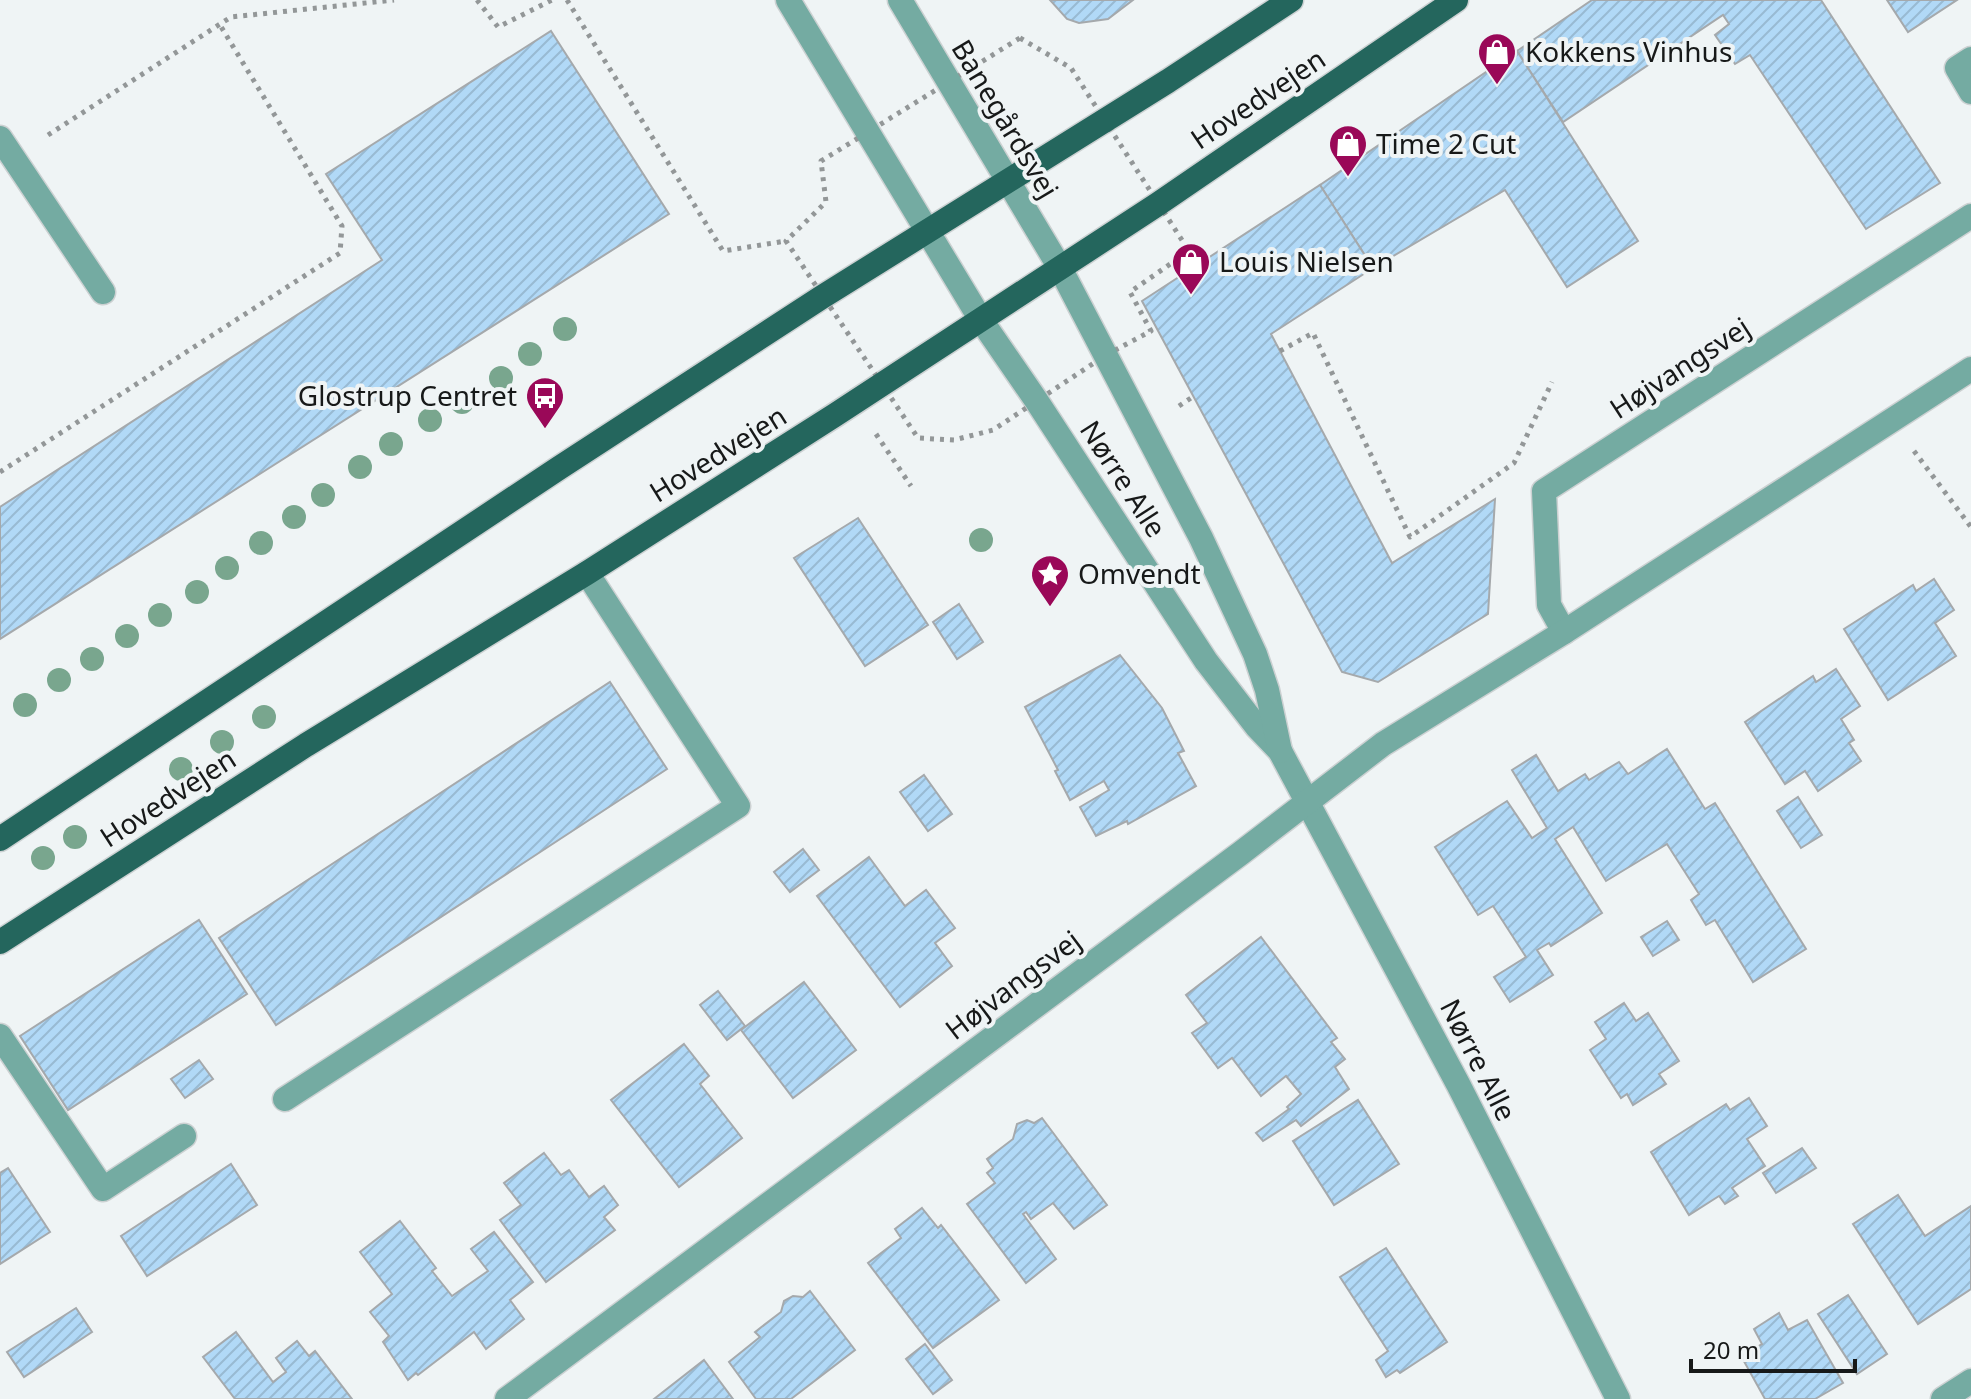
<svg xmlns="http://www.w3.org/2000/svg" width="1971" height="1399" font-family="'Noto Sans',sans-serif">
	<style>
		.building { fill: url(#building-hatch); stroke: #a5a9ac; stroke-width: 2 }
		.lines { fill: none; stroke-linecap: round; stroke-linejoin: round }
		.minor-casing { stroke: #ccd1d2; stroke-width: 27 }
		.major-casing { stroke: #ccd1d2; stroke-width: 27 }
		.path { stroke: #939798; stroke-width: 5; stroke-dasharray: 4 6; stroke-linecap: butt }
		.minor { stroke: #74aba2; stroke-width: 24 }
		.major { stroke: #24665d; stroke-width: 24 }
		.tree { fill: #79a68e }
		.labels { text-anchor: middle; stroke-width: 8; stroke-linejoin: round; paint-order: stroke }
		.poi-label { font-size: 28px; fill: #171919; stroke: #eff4f5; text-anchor: start }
		.street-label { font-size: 28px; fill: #171919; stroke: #eff4f5 }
	</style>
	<defs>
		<pattern id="building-hatch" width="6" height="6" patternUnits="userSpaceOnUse" patternTransform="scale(2)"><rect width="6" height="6" fill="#b1d9f7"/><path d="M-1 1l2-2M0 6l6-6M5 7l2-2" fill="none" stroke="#98bad3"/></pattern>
	</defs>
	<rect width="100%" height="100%" fill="#eff4f5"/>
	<g class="building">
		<path d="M1050,0H1133L1108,19L1079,23L1067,19Z"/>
		<path d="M1592,0H1821L1940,183L1866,229L1750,55L1735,64L1715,35L1729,24L1723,15L1563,122L1517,51Z"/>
		<path d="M1887,0H1957L1908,32Z"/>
		<path d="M551,31L669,214L0,639V507L382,260L326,174Z"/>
		<path d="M1517,51L1638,241L1567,287L1505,190L1373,268L1320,185Z"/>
		<path d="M1320,185L1373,268L1271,334L1392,563L1495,499L1488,614L1378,682L1342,672L1142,301Z"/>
		<path d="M858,518L928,625L865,666L794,558Z"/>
		<path d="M1934,579L1954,610L1935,623L1956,656L1888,700L1844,629L1913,585L1916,591Z"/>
		<path d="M959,604L983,642L957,659L933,622Z"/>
		<path d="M1120,655L1162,708L1184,751L1178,753L1196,786L1128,824L1127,821L1096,836L1080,807L1109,790L1104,781L1070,800L1055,771L1058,770L1025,707Z"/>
		<path d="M1836,669L1860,706L1841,719L1854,740L1849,743L1861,761L1818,791L1805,771L1785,784L1745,722L1813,676L1816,682Z"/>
		<path d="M610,682L667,769L276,1025L219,938Z"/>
		<path d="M1667,749L1705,809L1715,803L1806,949L1753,982L1715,920L1706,925L1691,900L1699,894L1667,844L1606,881L1573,827L1555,839L1602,913L1551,946L1549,943L1537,950L1553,975L1510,1002L1494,977L1526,957L1493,906L1478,915L1435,847L1507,801L1532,838L1547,828L1512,770L1536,755L1558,791L1585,774L1589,780L1619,762L1628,774Z"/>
		<path d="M924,775L952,814L928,831L900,792Z"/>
		<path d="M1798,797L1822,835L1801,848L1777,811Z"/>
		<path d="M803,849L819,870L790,892L774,872Z"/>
		<path d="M869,857L905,906L926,890L955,928L935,943L952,966L900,1007L817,896Z"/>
		<path d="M199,920L247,994L68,1110L20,1036Z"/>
		<path d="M1667,921L1679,940L1653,956L1641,937Z"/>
		<path d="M1261,937L1337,1038L1331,1042L1345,1059L1335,1067L1349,1089L1301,1126L1296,1120L1263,1141L1256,1133L1289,1109L1287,1107L1301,1094L1286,1076L1261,1096L1232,1058L1218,1068L1192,1033L1207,1023L1186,995Z"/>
		<path d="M804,982L856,1050L793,1098L741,1030Z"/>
		<path d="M718,991L745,1026L727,1040L700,1005Z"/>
		<path d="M1624,1003L1636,1021L1648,1013L1679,1061L1659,1074L1666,1084L1633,1105L1627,1094L1621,1098L1590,1050L1606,1039L1595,1022Z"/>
		<path d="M684,1044L709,1076L700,1084L742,1138L679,1187L611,1100Z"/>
		<path d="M199,1060L213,1079L185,1098L171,1079Z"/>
		<path d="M1749,1098L1767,1126L1747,1139L1765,1166L1732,1188L1738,1196L1725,1204L1719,1196L1689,1215L1651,1152L1726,1104L1730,1110Z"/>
		<path d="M1358,1100L1399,1164L1334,1205L1293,1141Z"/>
		<path d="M1042,1118L1107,1205L1074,1229L1053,1203L1031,1219L1026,1212L1023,1214L1056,1259L1026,1283L967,1204L995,1183L987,1173L993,1168L987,1159L1013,1139L1017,1124L1027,1120L1034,1123Z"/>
		<path d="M1802,1148L1816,1168L1776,1193L1763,1173Z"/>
		<path d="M544,1153L561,1175L569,1170L589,1197L604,1186L618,1205L604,1217L615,1230L546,1282L500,1220L521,1205L504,1183Z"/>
		<path d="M231,1164L257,1205L147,1276L121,1236Z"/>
		<path d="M8,1168L50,1232L0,1264V1173Z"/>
		<path d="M1898,1195L1925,1236L1971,1206V1289L1918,1324L1853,1224Z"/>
		<path d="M922,1208L938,1228L941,1225L999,1300L933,1348L868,1263L901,1238L895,1229Z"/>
		<path d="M400,1221L436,1268L432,1271L452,1296L488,1271L471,1249L494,1232L533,1282L510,1300L524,1319L486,1349L474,1332L418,1375L416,1373L408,1380L383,1342L389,1336L370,1312L392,1294L360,1252Z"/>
		<path d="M1386,1248L1447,1342L1400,1373L1397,1370L1386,1377L1376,1360L1388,1351L1340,1277Z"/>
		<path d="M810,1291L855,1350L791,1399H756L729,1362L760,1337L755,1332L781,1312L784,1301L793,1296L803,1297Z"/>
		<path d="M1848,1295L1887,1354L1857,1374L1818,1314Z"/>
		<path d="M76,1308L92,1332L24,1377L7,1352Z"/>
		<path d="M1779,1313L1788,1330L1807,1320L1843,1383L1815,1399H1765L1741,1356L1762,1344L1754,1329Z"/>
		<path d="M236,1332L273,1382L286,1372L276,1358L297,1341L309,1356L315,1351L352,1399H235L203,1357Z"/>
		<path d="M925,1344L952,1380L933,1394L906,1359Z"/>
		<path d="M704,1360L733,1399H654Z"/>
	</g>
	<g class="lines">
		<defs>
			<g id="minor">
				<path d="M788,0L981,320L1036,400L1206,661L1257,727L1280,751L1458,1084L1618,1399"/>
				<path d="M900,0L1060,268L1201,538L1255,654L1267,690L1280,751"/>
				<path d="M1971,59L1957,68L1971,92"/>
				<path d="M0,138L103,292"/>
				<path d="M1564,632L1549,605L1544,491L1971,216"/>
				<path d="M0,1036L103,1189L184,1136"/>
				<path d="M285,1099L738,806L587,573"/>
				<path d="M507,1399L1241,853L1383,744L1564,632L1971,369"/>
				<path d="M1943,1399L1971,1381"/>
			</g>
			<g id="major">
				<path d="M0,839L559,468L822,297L1168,81L1291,0"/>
				<path d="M0,942L306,745L587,573L835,415L1158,204L1456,0"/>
			</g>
		</defs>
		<use href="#minor" class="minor-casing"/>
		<use href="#major" class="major-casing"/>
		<g class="path">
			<path d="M477,0L498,27L552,0"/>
			<path d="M567,0L723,251L786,241"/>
			<path d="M1020,38L1071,68L1189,251L1130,292L1151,331L1106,355L993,430L954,440L918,438L786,241L826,202L821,161Z"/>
			<path d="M48,135L231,17L394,0"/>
			<path d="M1280,351L1313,333L1410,537L1514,463L1552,382"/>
			<path d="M1179,406L1194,396"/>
			<path d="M876,434L911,486"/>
			<path d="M1914,451L1971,527"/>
			<path d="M0,472L340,253L342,226L220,25"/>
		</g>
		<use href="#minor" class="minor"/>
		<use href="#major" class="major"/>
	</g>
	<g class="tree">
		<circle cx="565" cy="329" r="12"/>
		<circle cx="530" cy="354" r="12"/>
		<circle cx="501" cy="378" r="12"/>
		<circle cx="462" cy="402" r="12"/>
		<circle cx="430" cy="420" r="12"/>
		<circle cx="391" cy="444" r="12"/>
		<circle cx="360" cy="467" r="12"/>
		<circle cx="323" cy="495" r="12"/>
		<circle cx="294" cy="517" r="12"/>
		<circle cx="981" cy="540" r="12"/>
		<circle cx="261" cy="543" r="12"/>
		<circle cx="227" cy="568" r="12"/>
		<circle cx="197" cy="592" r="12"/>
		<circle cx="160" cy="615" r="12"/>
		<circle cx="127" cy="636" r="12"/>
		<circle cx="92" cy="659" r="12"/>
		<circle cx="59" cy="680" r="12"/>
		<circle cx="25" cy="705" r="12"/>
		<circle cx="264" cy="717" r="12"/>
		<circle cx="222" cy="742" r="12"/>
		<circle cx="181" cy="769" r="12"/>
		<circle cx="75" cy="837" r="12"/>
		<circle cx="43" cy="858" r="12"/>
	</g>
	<defs>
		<symbol id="shop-pin" viewBox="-11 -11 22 30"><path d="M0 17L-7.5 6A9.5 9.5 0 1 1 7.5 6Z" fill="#9a0858" stroke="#eff4f5"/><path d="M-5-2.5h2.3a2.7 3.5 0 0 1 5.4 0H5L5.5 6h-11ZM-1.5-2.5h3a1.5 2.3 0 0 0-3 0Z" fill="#fff"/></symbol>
		<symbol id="bus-pin" viewBox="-11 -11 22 30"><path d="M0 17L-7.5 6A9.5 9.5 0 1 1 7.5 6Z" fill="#9a0858" stroke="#eff4f5"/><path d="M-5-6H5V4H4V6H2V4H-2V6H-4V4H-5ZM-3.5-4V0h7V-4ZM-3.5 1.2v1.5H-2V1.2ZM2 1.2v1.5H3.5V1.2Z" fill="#fff"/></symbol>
		<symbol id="sight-pin" viewBox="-11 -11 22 30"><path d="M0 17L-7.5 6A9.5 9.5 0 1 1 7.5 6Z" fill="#9a0858" stroke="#eff4f5"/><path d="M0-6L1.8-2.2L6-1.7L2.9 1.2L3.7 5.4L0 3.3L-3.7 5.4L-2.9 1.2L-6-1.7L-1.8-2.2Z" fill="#fff"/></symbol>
	</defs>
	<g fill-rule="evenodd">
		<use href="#shop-pin" x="1475" y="30" width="44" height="60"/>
		<use href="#shop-pin" x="1326" y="122" width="44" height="60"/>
		<use href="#shop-pin" x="1169" y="240" width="44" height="60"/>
		<use href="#bus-pin" x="523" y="374" width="44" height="60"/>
		<use href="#sight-pin" x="1028" y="552" width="44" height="60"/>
	</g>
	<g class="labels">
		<g class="poi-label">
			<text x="1525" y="62">Kokkens Vinhus</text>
			<text x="1376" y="154">Time 2 Cut</text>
			<text x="1219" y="272">Louis Nielsen</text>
			<text x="517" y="406" text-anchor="end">Glostrup Centret</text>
			<text x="1078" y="584">Omvendt</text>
		</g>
		<g class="street-label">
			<text transform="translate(1258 99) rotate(-34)" y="10">Hovedvejen</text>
			<text transform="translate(1005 119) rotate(59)" y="10">Banegårdsvej</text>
			<text transform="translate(1680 368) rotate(-33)" y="10">Højvangsvej</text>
			<text transform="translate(718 454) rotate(-32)" y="10">Hovedvejen</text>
			<text transform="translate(1123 479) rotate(57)" y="10">Nørre Alle</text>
			<text transform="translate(168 798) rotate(-33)" y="10">Hovedvejen</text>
			<text transform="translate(1013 985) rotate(-37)" y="10">Højvangsvej</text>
			<text transform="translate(1478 1060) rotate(63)" y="10">Nørre Alle</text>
		</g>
	</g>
	<path d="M1691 1359v12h164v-12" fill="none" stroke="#171919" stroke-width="4"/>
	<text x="1703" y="1359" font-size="24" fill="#171919" stroke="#eff4f5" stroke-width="6" paint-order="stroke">20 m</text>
</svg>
